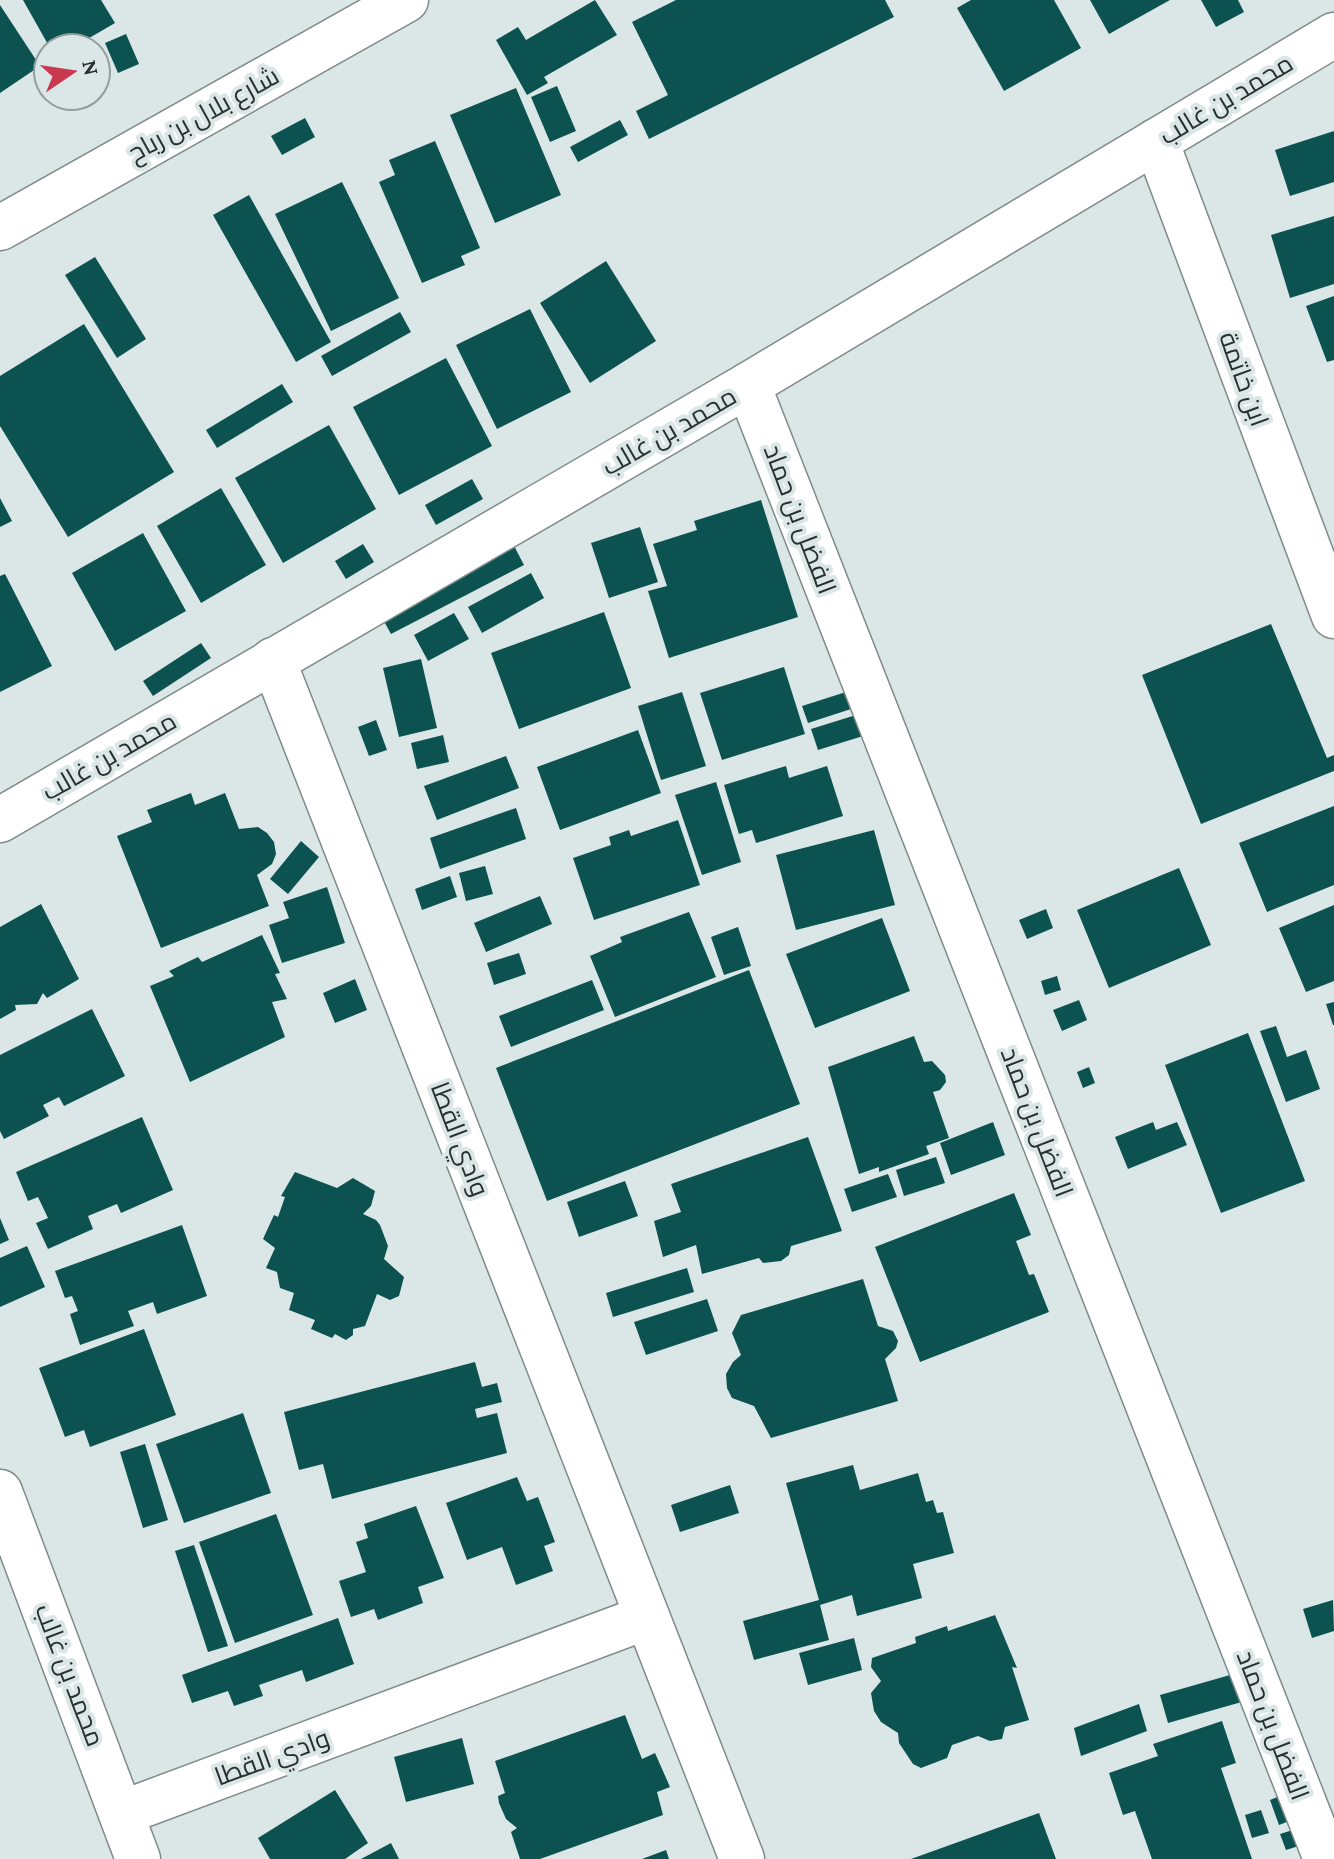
<svg xmlns="http://www.w3.org/2000/svg" width="1334" height="1859" font-family="'Crimson Pro',Cairo,serif">
	<style>
		.building { fill: #0b5250 }
		.lines { fill: none; stroke-linecap: round; stroke-linejoin: round }
		.minor-casing { stroke: #7f8b8b; stroke-width: 47 }
		.tertiary-casing { stroke: #7f8b8b; stroke-width: 47 }
		.minor { stroke: #fff; stroke-width: 44 }
		.tertiary { stroke: #fff; stroke-width: 44 }
		.labels { text-anchor: middle; stroke-width: 8; stroke-linejoin: round; paint-order: stroke }
		.street-label { font-size: 26px; fill: #2a2f2f; stroke: #dae7e6 }
	</style>
	<rect width="100%" height="100%" fill="#dae7e6"/>
	<g class="building">
		<path d="M23,0H101L115,23L72,48H50Z"/>
		<path d="M595,0L617,35L544,77L548,83L527,95L496,40L518,27L526,40Z"/>
		<path d="M676,0H885L894,17L649,139L636,111L668,95L632,22Z"/>
		<path d="M971,0H1054L1081,48L1004,91L957,8Z"/>
		<path d="M1090,0H1170L1109,34Z"/>
		<path d="M1201,0H1238L1244,12L1216,27Z"/>
		<path d="M0,5L40,66L0,93Z"/>
		<path d="M126,34L139,64L118,73L105,43Z"/>
		<path d="M557,86L576,131L550,142L531,97Z"/>
		<path d="M516,88L561,195L495,223L450,115Z"/>
		<path d="M54,96H84L63,110Z"/>
		<path d="M305,118L315,137L282,155L271,136Z"/>
		<path d="M620,120L628,135L578,162L570,147Z"/>
		<path d="M1334,131V182L1290,196L1275,150Z"/>
		<path d="M435,141L480,248L461,256L465,265L422,283L379,182L395,175L389,160Z"/>
		<path d="M342,182L399,298L331,331L275,214Z"/>
		<path d="M249,195L331,342L296,362L213,215Z"/>
		<path d="M1334,216V284L1290,298L1271,235Z"/>
		<path d="M95,257L146,339L117,358L65,275Z"/>
		<path d="M606,261L656,341L590,383L540,303Z"/>
		<path d="M1334,296V360L1327,362L1306,306Z"/>
		<path d="M530,309L571,392L497,429L456,345Z"/>
		<path d="M400,312L411,332L332,376L321,356Z"/>
		<path d="M84,324L174,472L68,537L0,426V376Z"/>
		<path d="M446,358L492,446L399,495L353,407Z"/>
		<path d="M282,384L293,402L217,448L206,430Z"/>
		<path d="M329,425L376,509L283,563L235,478Z"/>
		<path d="M472,479L483,499L436,525L425,505Z"/>
		<path d="M221,488L266,565L201,603L157,526Z"/>
		<path d="M0,498L12,521L0,527Z"/>
		<path d="M761,500L798,617L669,658L648,591L667,586L653,544L697,530L694,521Z"/>
		<path d="M640,527L658,582L609,598L591,543Z"/>
		<path d="M143,533L186,611L115,651L72,573Z"/>
		<path d="M363,544L374,562L346,579L335,561Z"/>
		<path d="M513,544L524,565L391,634L380,614Z"/>
		<path d="M531,573L544,598L482,633L468,607Z"/>
		<path d="M5,574L52,666L0,692V576Z"/>
		<path d="M604,612L631,688L519,729L491,653Z"/>
		<path d="M454,613L469,639L428,661L414,635Z"/>
		<path d="M1271,624L1327,758L1334,755V771L1201,824L1142,675Z"/>
		<path d="M201,643L211,658L153,696L143,681Z"/>
		<path d="M421,659L437,728L399,737L383,668Z"/>
		<path d="M784,667L805,734L722,760L700,693Z"/>
		<path d="M682,692L706,766L661,780L638,706Z"/>
		<path d="M846,692L851,709L808,723L802,706Z"/>
		<path d="M856,715L863,736L818,750L811,729Z"/>
		<path d="M376,720L387,750L369,756L358,727Z"/>
		<path d="M638,730L661,793L560,830L537,767Z"/>
		<path d="M443,735L449,762L417,769L411,743Z"/>
		<path d="M506,756L519,788L437,820L424,786Z"/>
		<path d="M786,766L789,778L827,766L843,816L756,843L752,830L739,834L724,785Z"/>
		<path d="M716,782L741,862L702,875L675,795Z"/>
		<path d="M191,793L195,805L225,793L239,829L258,827L267,833L274,842L276,854L272,864L257,875L269,906L161,948L117,836L152,822L147,810Z"/>
		<path d="M1334,806V885L1267,912L1239,843Z"/>
		<path d="M516,808L526,839L440,869L430,838Z"/>
		<path d="M678,820L700,885L594,920L573,858L611,845L609,837L629,830L631,836Z"/>
		<path d="M874,830L895,905L796,930L776,855Z"/>
		<path d="M301,841L319,857L288,894L270,879Z"/>
		<path d="M485,866L493,894L466,901L459,873Z"/>
		<path d="M1179,868L1211,945L1109,988L1077,910Z"/>
		<path d="M450,876L457,897L422,910L415,889Z"/>
		<path d="M327,887L345,943L282,963L269,925L289,918L283,902Z"/>
		<path d="M540,896L552,924L486,952L474,923Z"/>
		<path d="M41,904L79,979L47,998L43,993L37,1004L15,1005L16,1010L0,1019V927Z"/>
		<path d="M1334,905V981L1306,992L1279,928Z"/>
		<path d="M1046,909L1053,928L1027,939L1019,920Z"/>
		<path d="M689,912L716,977L615,1017L590,956L622,942L620,937Z"/>
		<path d="M882,918L910,991L815,1028L786,954Z"/>
		<path d="M738,927L751,966L724,975L711,937Z"/>
		<path d="M262,935L280,973L275,974L287,999L272,1002L285,1037L190,1082L150,986L174,976L169,971L198,957L202,962Z"/>
		<path d="M519,953L526,974L494,985L487,963Z"/>
		<path d="M749,970L800,1104L547,1201L496,1068Z"/>
		<path d="M1057,976L1061,990L1045,995L1041,981Z"/>
		<path d="M355,979L367,1010L335,1023L323,993Z"/>
		<path d="M592,980L604,1010L511,1047L499,1016Z"/>
		<path d="M1079,1000L1087,1020L1062,1031L1053,1010Z"/>
		<path d="M1334,1002V1025H1333L1326,1004Z"/>
		<path d="M92,1009L125,1076L64,1106L59,1097L43,1105L49,1116L4,1139L0,1131V1055Z"/>
		<path d="M1276,1026L1287,1057L1306,1050L1320,1089L1286,1102L1260,1031Z"/>
		<path d="M1248,1033L1305,1181L1221,1213L1165,1065Z"/>
		<path d="M914,1036L924,1062L932,1061L945,1075L946,1082L940,1090L933,1092L949,1138L926,1146L929,1154L879,1172V1167L859,1174L828,1067Z"/>
		<path d="M1089,1067L1095,1083L1083,1088L1077,1072Z"/>
		<path d="M142,1117L173,1190L121,1213L117,1204L88,1216L93,1229L48,1249L36,1223L48,1218L38,1197L28,1201L16,1172Z"/>
		<path d="M993,1122L1005,1155L951,1175L940,1143Z"/>
		<path d="M1153,1122L1156,1130L1177,1122L1187,1145L1128,1169L1115,1137Z"/>
		<path d="M808,1137L842,1231L791,1246L789,1255L781,1261L763,1263L759,1258L702,1274L696,1245L663,1257L654,1221L681,1212L671,1184Z"/>
		<path d="M936,1157L945,1183L904,1196L896,1170Z"/>
		<path d="M295,1172L337,1188L353,1178L375,1191L371,1206L363,1214L376,1220L380,1225L388,1246L384,1259L404,1277L399,1296L390,1300L377,1294L365,1326L353,1329V1335L346,1340L335,1334L332,1338L311,1329L315,1320L289,1310L294,1293L280,1288L277,1272L266,1268L275,1248L263,1239L274,1215L278,1217L285,1197L281,1196Z"/>
		<path d="M888,1174L897,1197L852,1212L844,1189Z"/>
		<path d="M625,1181L638,1216L579,1237L567,1202Z"/>
		<path d="M1014,1193L1031,1235L1016,1241L1029,1275L1034,1274L1049,1312L920,1362L875,1247Z"/>
		<path d="M0,1218L9,1240L0,1244Z"/>
		<path d="M182,1225L207,1296L157,1314L153,1302L128,1311L134,1326L80,1345L70,1314L78,1311L72,1296L65,1298L55,1271Z"/>
		<path d="M27,1246L45,1287L0,1307V1258Z"/>
		<path d="M687,1268L694,1292L613,1317L606,1293Z"/>
		<path d="M863,1279L878,1326L893,1331L898,1341L896,1348L885,1359L898,1401L771,1438L754,1406L732,1398L727,1388L726,1374L733,1362L741,1355L732,1333L741,1315Z"/>
		<path d="M707,1299L718,1331L646,1355L634,1322Z"/>
		<path d="M144,1329L176,1415L90,1447L84,1430L65,1437L39,1368Z"/>
		<path d="M475,1362L482,1387L497,1383L502,1402L475,1409L477,1418L497,1413L507,1453L332,1499L323,1464L299,1470L284,1412Z"/>
		<path d="M243,1413L271,1493L184,1523L156,1444Z"/>
		<path d="M145,1444L168,1520L143,1528L120,1452Z"/>
		<path d="M853,1465L860,1490L918,1473L926,1502L933,1500L937,1513L943,1512L954,1553L913,1564L922,1598L857,1616L852,1595L820,1605L829,1640L754,1660L743,1621L819,1600L786,1483Z"/>
		<path d="M517,1477L527,1501L538,1497L555,1542L544,1546L553,1571L516,1585L502,1547L467,1560L446,1503Z"/>
		<path d="M730,1485L739,1513L680,1532L671,1505Z"/>
		<path d="M416,1506L444,1578L418,1587L423,1603L378,1620L374,1609L351,1617L339,1581L366,1572L356,1542L368,1538L364,1524Z"/>
		<path d="M276,1514L313,1615L235,1643L199,1542Z"/>
		<path d="M194,1545L228,1646L208,1652L175,1551Z"/>
		<path d="M1333,1600L1334,1631L1312,1638L1303,1609Z"/>
		<path d="M995,1615L1017,1668L1012,1667L1029,1720L1005,1727L1002,1739L990,1741L978,1736L952,1745L947,1758L921,1768L913,1764L899,1743L898,1733L881,1722L874,1711L871,1693L881,1681L871,1667L872,1658L916,1643L915,1637L947,1626L948,1631Z"/>
		<path d="M338,1618L354,1664L306,1682L302,1670L259,1685L263,1696L234,1706L228,1691L192,1703L182,1675Z"/>
		<path d="M854,1638L862,1670L808,1685L799,1653Z"/>
		<path d="M1237,1673L1245,1701L1168,1723L1160,1695Z"/>
		<path d="M1139,1704L1147,1731L1081,1756L1074,1728Z"/>
		<path d="M625,1715L642,1759L655,1753L670,1787L657,1792L663,1815L540,1859H520L511,1832L517,1828L506,1819L499,1803L498,1796L505,1793L495,1761Z"/>
		<path d="M1222,1721L1236,1763L1221,1768L1252,1859H1152L1135,1811L1123,1815L1109,1773L1158,1756L1153,1744Z"/>
		<path d="M462,1738L474,1784L406,1802L394,1757Z"/>
		<path d="M335,1790L368,1843L345,1859H270L258,1838Z"/>
		<path d="M1287,1793L1297,1818L1279,1825L1270,1800Z"/>
		<path d="M1261,1810L1269,1833L1252,1838L1245,1815Z"/>
		<path d="M1039,1813L1056,1859H911Z"/>
		<path d="M1299,1828L1305,1844L1286,1850L1280,1834Z"/>
		<path d="M391,1843L399,1859H361Z"/>
		<path d="M666,1850L669,1859H642Z"/>
	</g>
	<g class="lines">
		<defs>
			<g id="minor">
				<path d="M1156,141L1334,616"/>
				<path d="M748,385L1326,1859"/>
				<path d="M273,660L742,1859"/>
				<path d="M0,820L748,385L1334,35"/>
				<path d="M0,1492L138,1859"/>
				<path d="M122,1813L647,1617"/>
			</g>
			<path id="tertiary" d="M0,228L406,0"/>
		</defs>
		<use href="#minor" class="minor-casing"/>
		<use href="#tertiary" class="tertiary-casing"/>
		<use href="#minor" class="minor"/>
		<use href="#tertiary" class="tertiary"/>
	</g>
	<g class="labels">
		<g class="street-label">
			<text transform="translate(1226 99) rotate(-31)" y="9">محمد بن غالب</text>
			<text transform="translate(203 114) rotate(-29)" y="9">شارع بلال بن رباح</text>
			<text transform="translate(1244 379) rotate(70)" y="9">ابن خاتمة</text>
			<text transform="translate(669 431) rotate(-30)" y="9">محمد بن غالب</text>
			<text transform="translate(800 519) rotate(69)" y="9">الفضل بن حماد</text>
			<text transform="translate(109 756) rotate(-30)" y="9">محمد بن غالب</text>
			<text transform="translate(1037 1122) rotate(69)" y="9">الفضل بن حماد</text>
			<text transform="translate(460 1139) rotate(69)" y="9">وادي القطا</text>
			<text transform="translate(70 1675) rotate(69)" y="9">محمد بن غالب</text>
			<text transform="translate(1273 1725) rotate(69)" y="9">الفضل بن حماد</text>
			<text transform="translate(272 1757) rotate(-20)" y="9">وادي القطا</text>
		</g>
	</g>
	<g transform="translate(72 72) rotate(77)"><circle r="38" fill="#dae7e6" stroke="#949d9d" stroke-width="2"/>
	<path d="M0-6L14 30L0 20L-14 30Z" fill="#c8384f"/>
	<text y="-12" font-size="22" font-weight="bold" text-anchor="middle" fill="#2a2f2f">N</text>
	</g>
</svg>
